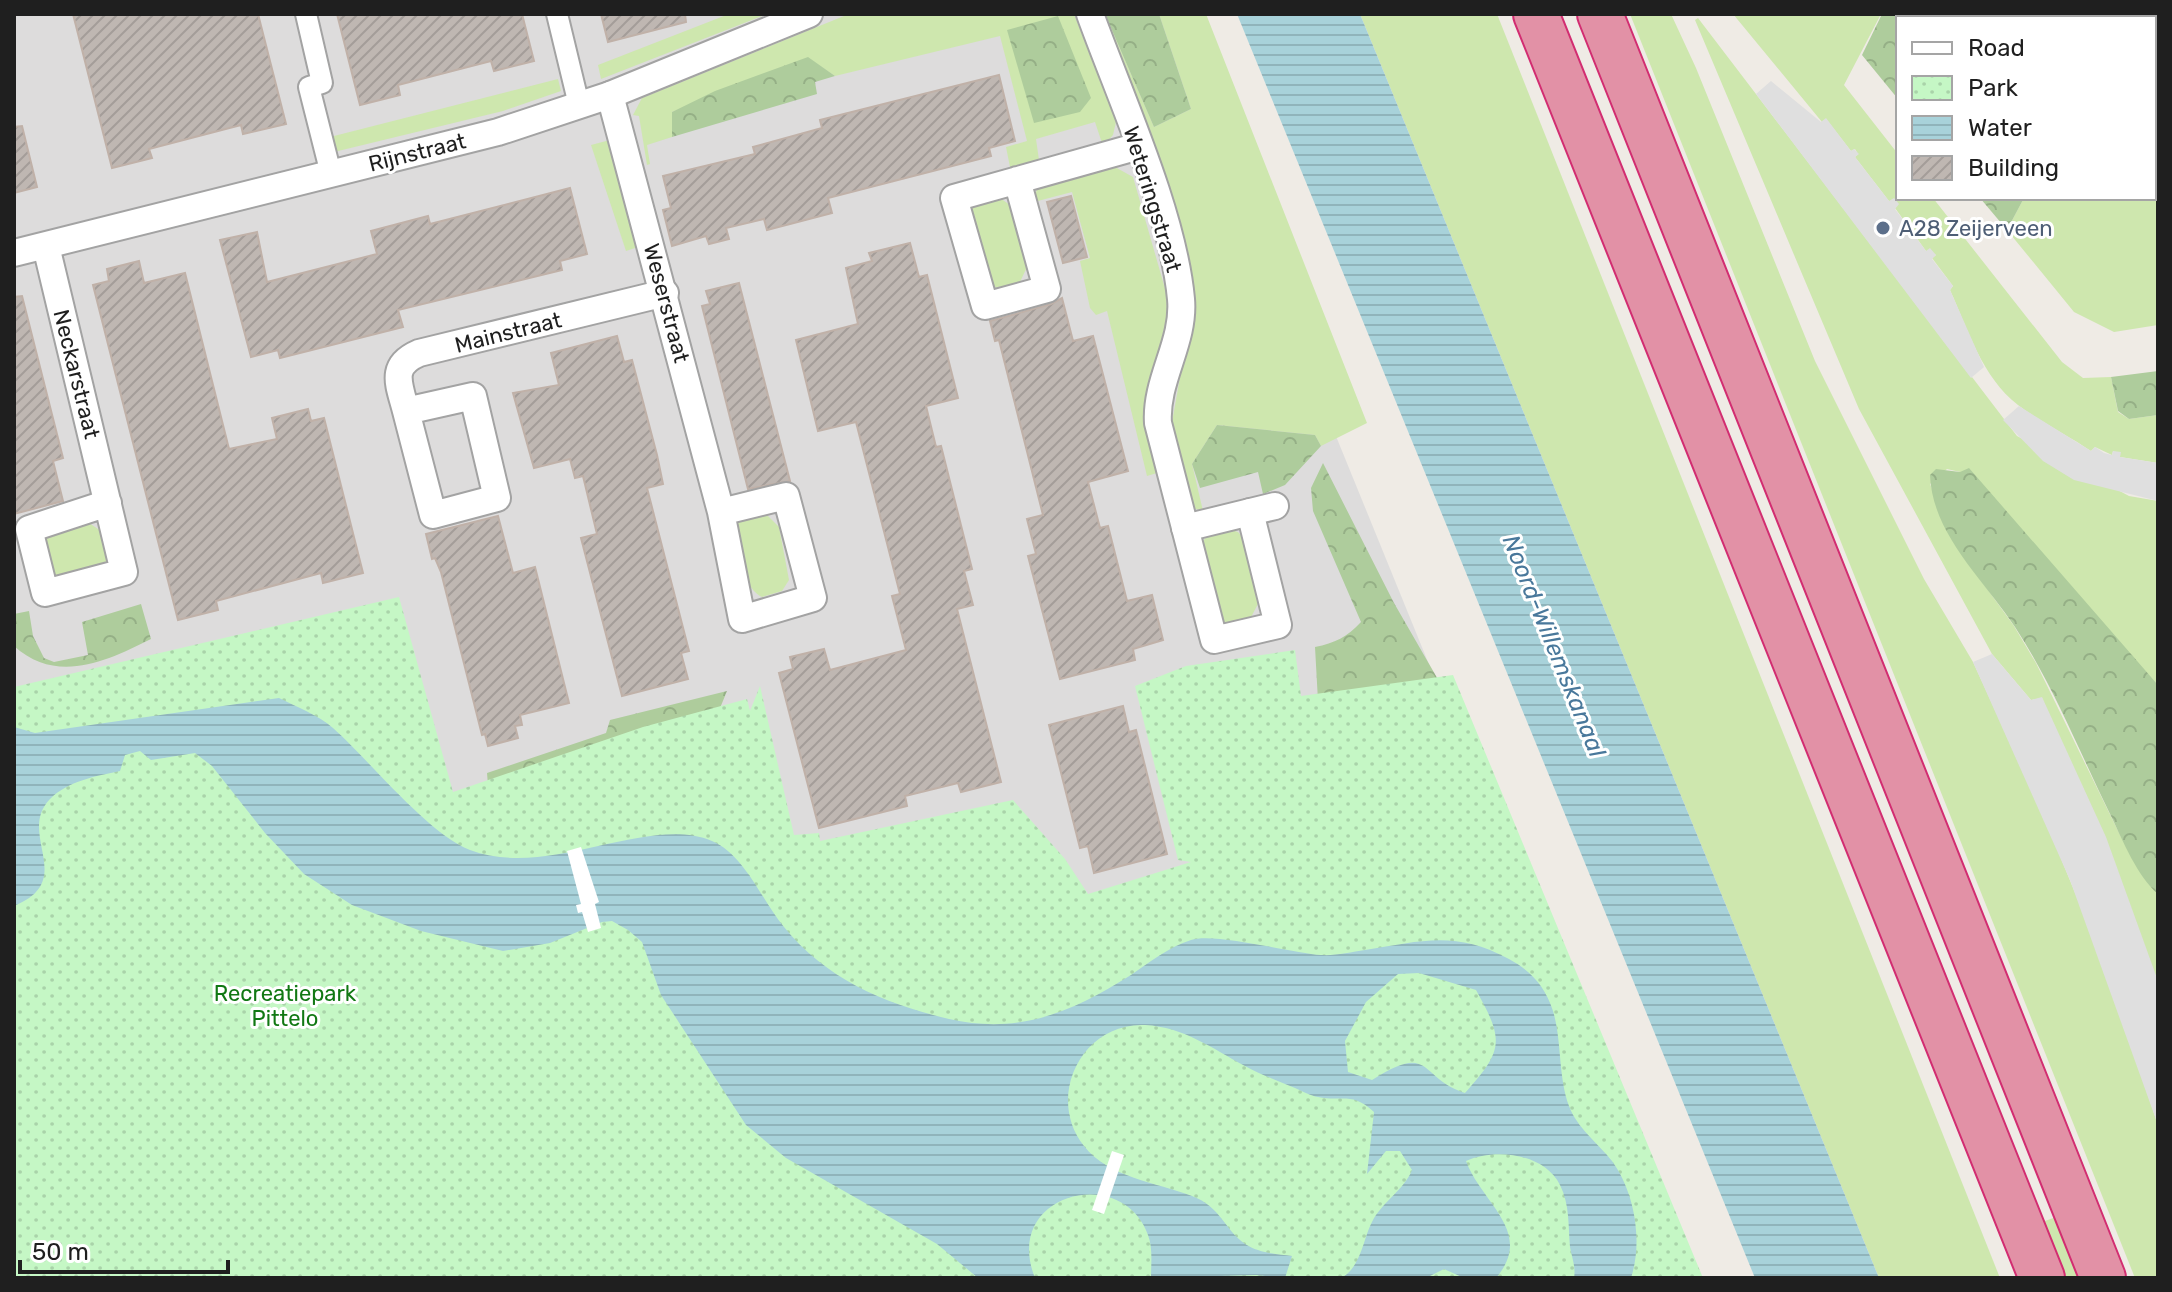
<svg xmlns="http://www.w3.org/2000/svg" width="2172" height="1292" font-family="Rubik,sans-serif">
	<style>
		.residential { fill: #dddcdc }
		.grass { fill: #cee7ae }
		.forest { fill: url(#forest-crowns) }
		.park { fill: url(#park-dots) }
		.parking { fill: #dfdfdf }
		.water { fill: url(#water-rules); fill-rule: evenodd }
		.pier { fill: #fff }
		.building { fill: url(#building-hatch); stroke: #c0b1a8; stroke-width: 2 }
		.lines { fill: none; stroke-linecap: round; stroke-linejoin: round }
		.pedestrian-casing { stroke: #a3a3a3; stroke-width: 24 }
		.minor-casing { stroke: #a3a3a3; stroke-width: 30 }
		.motorway-casing { stroke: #d22d71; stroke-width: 48 }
		.pedestrian { stroke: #fff; stroke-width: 20 }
		.minor { stroke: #fff; stroke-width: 26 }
		.motorway { stroke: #e291a6; stroke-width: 44 }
		.service-dot { fill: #5c6f8a; stroke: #fff; stroke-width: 3 }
		.labels { text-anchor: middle; stroke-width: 6; stroke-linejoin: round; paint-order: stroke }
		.street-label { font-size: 22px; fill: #1f1f1f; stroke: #fff }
		.service-label { font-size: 22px; fill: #4e5e75; stroke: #fff; text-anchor: start }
		.park-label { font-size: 22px; fill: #117813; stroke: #fff }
		.water-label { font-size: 24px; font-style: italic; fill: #49789b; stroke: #fff }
	</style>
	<defs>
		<pattern id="forest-crowns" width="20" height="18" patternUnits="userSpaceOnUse" patternTransform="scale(2)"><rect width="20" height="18" fill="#aecc9c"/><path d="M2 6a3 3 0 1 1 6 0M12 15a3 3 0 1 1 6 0" fill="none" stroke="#95af86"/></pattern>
		<pattern id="park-dots" width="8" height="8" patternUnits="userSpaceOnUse" patternTransform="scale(2)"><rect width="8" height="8" fill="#c5f7c5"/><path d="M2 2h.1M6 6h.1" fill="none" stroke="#a9d3a9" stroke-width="1.8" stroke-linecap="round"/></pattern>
		<pattern id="water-rules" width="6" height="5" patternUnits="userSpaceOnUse" patternTransform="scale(2)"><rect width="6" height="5" fill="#a8d2da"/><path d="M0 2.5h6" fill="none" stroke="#90b4bb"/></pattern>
		<pattern id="building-hatch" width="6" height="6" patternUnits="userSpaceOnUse" patternTransform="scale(2)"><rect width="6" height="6" fill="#bfb7b2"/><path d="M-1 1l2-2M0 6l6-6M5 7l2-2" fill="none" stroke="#a49d99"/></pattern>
	</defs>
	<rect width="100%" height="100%" fill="#efebe5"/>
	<path class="residential" d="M14,14H1164L1679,1278H14Z"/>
	<g class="grass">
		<path d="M729,14H767L601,79L598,65Z"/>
		<path d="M849,14H1074L1116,122L1113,135L1103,146L1095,122L1036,139L1039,160L1010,167L1006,147L1027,141L1000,36L835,76L808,58L672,112V137L647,145L650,164L647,165L639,116L633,115L642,98Z"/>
		<path d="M1096,14H1105L1154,127L1191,109L1159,14H1206L1367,423L1321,446L1315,435L1217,425L1192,464L1203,511L1189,507L1171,428L1191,315Z"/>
		<path d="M1360,14H1497L2000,1278H1879Z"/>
		<path d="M1630,14H1671L1696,68L1815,361L1924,579L1973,662L2042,812L2098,949L2158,1125V1278H2135Z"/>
		<path d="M1733,14H1881L1844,85L1898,154V198H1933L2062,362L2083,378L2111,377L2118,412L2129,419L2158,415V463L2120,457L2113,451L2112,455L2095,447L2091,451C2068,435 2040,422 2018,405C1982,377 1968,330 1950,290L1953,286L1932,258L1936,255L1926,251L1895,208L1898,204L1889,201L1855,157L1858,154L1855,149L1851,151L1826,119L1822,122Z"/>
		<path d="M2127,14H2158V325L2114,332L2074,312L2007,230L2024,198H2154V18H2125Z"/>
		<path d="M1698,18L2017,436L2129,496L2158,501V685L1960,472L1947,469L1930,484L1954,543L2014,626L2036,663L2121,837L2158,894V994L2042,698L2031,700L1992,654L1859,409L1695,20Z"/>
		<path d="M558,79L561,91L503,111L334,152L330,137Z"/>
		<path d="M610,140L638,247L626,251L591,145Z"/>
		<path d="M1103,167H1115L1133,177L1168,299L1167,316L1147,400L1157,473L1147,476L1107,311L1096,315L1090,308L1080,261L1090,258L1072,192L1034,202L1037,188Z"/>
		<path d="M997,196L1010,205L1028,265L1019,284L990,288L970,213L973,205Z"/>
		<path d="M767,515L779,527L789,580L782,591L762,597C743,589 731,542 737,524L746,518Z"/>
		<path d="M89,523L101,531L107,561C96,574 68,581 52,576L42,540L47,533Z"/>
		<path d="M1228,529L1238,532L1244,539L1259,602L1249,621L1230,625L1218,621L1200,545L1207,536Z"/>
		<path d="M2059,1216L2084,1278H2064L2042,1222Z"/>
	</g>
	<g class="forest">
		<path d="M1105,14H1159L1191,109L1154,127Z"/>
		<path d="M1882,14H2127L2125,18H1898V99L1862,55Z"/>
		<path d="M1058,16L1091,98L1080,112L1034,123L1007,30Z"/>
		<path d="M808,57L835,76L815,82L817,94L672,137V112L715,91Z"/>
		<path d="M1980,198H2024L2007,230Z"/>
		<path d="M2158,371V415L2129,419L2118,411L2111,377Z"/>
		<path d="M1217,425L1315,435L1321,446L1285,485L1263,494L1258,472L1200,488L1192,464Z"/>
		<path d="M1323,463L1394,603L1493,775L1320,737L1315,647C1335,643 1347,637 1361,622L1313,511L1311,488Z"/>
		<path d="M1969,468L2158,685V894C2137,876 2123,841 2111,816C2080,753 2053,685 2015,627C1984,580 1932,534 1930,475L1936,469L1960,472Z"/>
		<path d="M141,604L151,639C107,661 57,685 14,646V614L29,611L33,636L44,658L54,662L88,655L82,622Z"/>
		<path d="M727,691L718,713L488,785L487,773L606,733L610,720Z"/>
	</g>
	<path class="park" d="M399,597L453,792L643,727L747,699L750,711L760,686L794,835L819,833L820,841L1013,800L1065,859L1088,894L1191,862L1178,860L1135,686L1186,666L1295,650L1301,696L1453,675L1703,1278H14V687Z"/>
	<g class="parking">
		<path d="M1771,81L1821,122L1826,118L1851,151L1854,149L1859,154L1855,157L1889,201L1894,198L1899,204L1895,209L1926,251L1930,248L1936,255L1932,259L1953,286L1950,290L1984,367L1971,378L1756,94Z"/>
		<path d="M2019,406L2091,451L2095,447L2104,453L2112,455L2113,451L2121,452L2120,457L2158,463V501L2074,480L2043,461L2003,420Z"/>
		<path d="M1992,654L2031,700L2042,697L2106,837L2158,981V1125L2070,880L1973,662Z"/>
	</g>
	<g class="water">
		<path d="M1237,14H1360L1879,1278H1755Z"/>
		<path d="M279,698C297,707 318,715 333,728C369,760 428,834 470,850C549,880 647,814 712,841C745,855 762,901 784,927C826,979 885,1004 949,1019C1020,1035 1072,1012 1131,975C1150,962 1169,947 1191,940C1214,932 1292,953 1321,955C1335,956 1351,952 1365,950C1422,941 1455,930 1509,959C1531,971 1545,986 1553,1011C1562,1041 1558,1076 1569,1106C1577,1128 1598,1143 1612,1161C1635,1193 1643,1241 1631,1278H1574C1576,1267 1572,1258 1570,1247C1568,1226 1570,1205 1560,1185C1544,1153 1495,1148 1466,1161C1482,1204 1535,1232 1496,1278H1464L1444,1269L1426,1278H1341C1361,1268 1363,1239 1372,1222C1382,1202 1404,1190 1412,1170L1400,1151H1386L1367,1174L1374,1112C1352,1091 1342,1102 1318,1097C1311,1096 1302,1091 1295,1088C1279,1081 1261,1075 1245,1066C1213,1049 1184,1027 1145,1025C1082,1022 1045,1097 1084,1146C1109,1178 1156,1182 1192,1196C1221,1207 1224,1229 1245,1244C1259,1253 1276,1254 1292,1256L1285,1278L1256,1275L1151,1278C1151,1264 1153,1248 1148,1235C1123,1163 1001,1193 1035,1278H978L937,1244L786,1158L746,1125L661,995L642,942L628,930L612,921L602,922L550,943L503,951L421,931L352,905L304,874L265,833L212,766L195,753L151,760L140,751L125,755L120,771C96,776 68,781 50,799C16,834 78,880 14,906V727L35,733ZM1419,973L1476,990C1504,1040 1504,1050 1465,1093C1418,1078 1433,1041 1372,1080L1348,1072L1345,1041L1366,1002L1398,974Z"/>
	</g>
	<g class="pier">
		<path d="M581,847L599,902L595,904L601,928L588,932L582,912L578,913L576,905L581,904L567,851Z"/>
		<path d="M1112,1151L1124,1155L1104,1214L1092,1210Z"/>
	</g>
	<g class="building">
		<path d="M73,14H258L286,124L243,134L241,125L149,149L152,158L112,168Z"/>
		<path d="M337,14H522L534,61L494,71L491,61L398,85L400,95L360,105Z"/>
		<path d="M601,14H685L686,22L608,42Z"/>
		<path d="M999,75L1015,141L989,148L991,156L828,198L832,213L767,230L764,219L726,228L729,239L709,244L706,236L672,246L663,210L671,208L663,176L755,154L753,147L822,128L820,120Z"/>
		<path d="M22,126L37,187L14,193V127Z"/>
		<path d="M570,188L587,254L560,261L562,270L398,310L403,327L280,358L278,350L251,357L220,240L257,232L267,282L377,254L371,231L428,216L430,224Z"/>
		<path d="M1071,196L1087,257L1063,263L1047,202Z"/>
		<path d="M910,243L919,277L927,275L958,398L926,406L936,447L941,446L972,569L964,571L973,605L957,609L1001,782L961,792L958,783L905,796L907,806L819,828L779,673L793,669L790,657L824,649L830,670L906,650L892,596L900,594L856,422L818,431L796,340L858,324L846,268L872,261L869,253Z"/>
		<path d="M139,261L144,283L185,273L229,449L277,439L272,418L308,409L311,421L324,418L363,573L323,583L321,573L216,601L218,610L178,620L93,285L109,281L107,269Z"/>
		<path d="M739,283L790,481L748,489L702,306L710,304L706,291Z"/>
		<path d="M22,296L63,458L53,461L63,501L14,514V297Z"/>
		<path d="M1062,298L1073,341L1093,336L1128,471L1088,482L1100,528L1108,526L1127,601L1152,595L1163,640L1133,649L1135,660L1060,679L1028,556L1036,554L1027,519L1043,515L999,340L995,341L990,321L1051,304Z"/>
		<path d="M617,336L624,362L632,360L657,455L663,484L647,488L689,651L681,653L688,679L622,696L581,538L597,534L583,476L575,478L570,459L534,468L513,393L559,385L551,353Z"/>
		<path d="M498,516L513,573L535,567L569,703L520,715L522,725L515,726L518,738L488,746L485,734L482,735L441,572L435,558L432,559L426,534Z"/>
		<path d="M1123,706L1129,732L1136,730L1167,854L1094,873L1088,846L1080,848L1049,725Z"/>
	</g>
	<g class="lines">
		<defs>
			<g id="pedestrian">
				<path d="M306,14L322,83L309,87L331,174"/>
				<path d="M557,14L579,105"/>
			</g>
			<g id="minor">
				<path d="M1090,14C1120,97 1173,212 1181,299C1185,342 1155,380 1158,423L1214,640L1278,625L1250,512"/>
				<path d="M610,95L721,512L742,619L813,598L786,496L721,512"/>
				<path d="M1017,180L1047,289L985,306L954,198L1139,146"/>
				<path d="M46,246L124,572L45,593L29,529L108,503"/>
				<path d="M14,253L498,132L610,95L809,14"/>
				<path d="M406,411L433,515L497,498L473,396L406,411C399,384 389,366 419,353L665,293"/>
				<path d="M1185,528L1275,506"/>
			</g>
			<g id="motorway">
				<path d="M1536,14L2042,1278"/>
				<path d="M1600,14L2103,1278"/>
			</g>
		</defs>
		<use href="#pedestrian" class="pedestrian-casing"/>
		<use href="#minor" class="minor-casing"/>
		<use href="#motorway" class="motorway-casing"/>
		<use href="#pedestrian" class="pedestrian"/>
		<use href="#minor" class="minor"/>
		<use href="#motorway" class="motorway"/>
	</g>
	<circle class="service-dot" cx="1883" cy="228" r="8"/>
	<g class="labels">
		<g class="street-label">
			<text transform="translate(417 152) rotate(-14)" y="8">Rijnstraat</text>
			<text transform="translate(1153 199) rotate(73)" y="8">Weteringstraat</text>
			<text transform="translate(667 303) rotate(75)" y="8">Weserstraat</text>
			<text transform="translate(508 332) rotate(-14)" y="8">Mainstraat</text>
			<text transform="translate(77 374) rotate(76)" y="8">Neckarstraat</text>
		</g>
		<g class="service-label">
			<text x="1899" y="236">A28 Zeijerveen</text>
		</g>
		<g class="park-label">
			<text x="285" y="1001">Recreatiepark<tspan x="285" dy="25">Pittelo</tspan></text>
		</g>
		<g class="water-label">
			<text transform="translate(1554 646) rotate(68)" y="8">Noord-Willemskanaal</text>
		</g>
	</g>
	<rect width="2172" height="1292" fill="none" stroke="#1f1f1f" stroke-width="32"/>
	<rect x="1896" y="16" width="260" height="184" fill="#ffffff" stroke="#a5a5a5" stroke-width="2"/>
	<rect x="1912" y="42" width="40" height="12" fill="#ffffff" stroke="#a5a5a5" stroke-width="2"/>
	<text x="1968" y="56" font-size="24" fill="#1f1f1f">Road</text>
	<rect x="1912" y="76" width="40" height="24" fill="url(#park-dots)" stroke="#a5a5a5" stroke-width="2"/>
	<text x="1968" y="96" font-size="24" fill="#1f1f1f">Park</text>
	<rect x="1912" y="116" width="40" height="24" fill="url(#water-rules)" stroke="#a5a5a5" stroke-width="2"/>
	<text x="1968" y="136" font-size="24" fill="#1f1f1f">Water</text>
	<rect x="1912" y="156" width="40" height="24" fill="url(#building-hatch)" stroke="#a5a5a5" stroke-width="2"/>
	<text x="1968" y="176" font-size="24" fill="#1f1f1f">Building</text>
	<path d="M20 1260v12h208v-12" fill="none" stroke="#1f1f1f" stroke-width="4"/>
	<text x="32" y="1260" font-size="24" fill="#1f1f1f" stroke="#ffffff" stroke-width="6" paint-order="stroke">50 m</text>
</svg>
